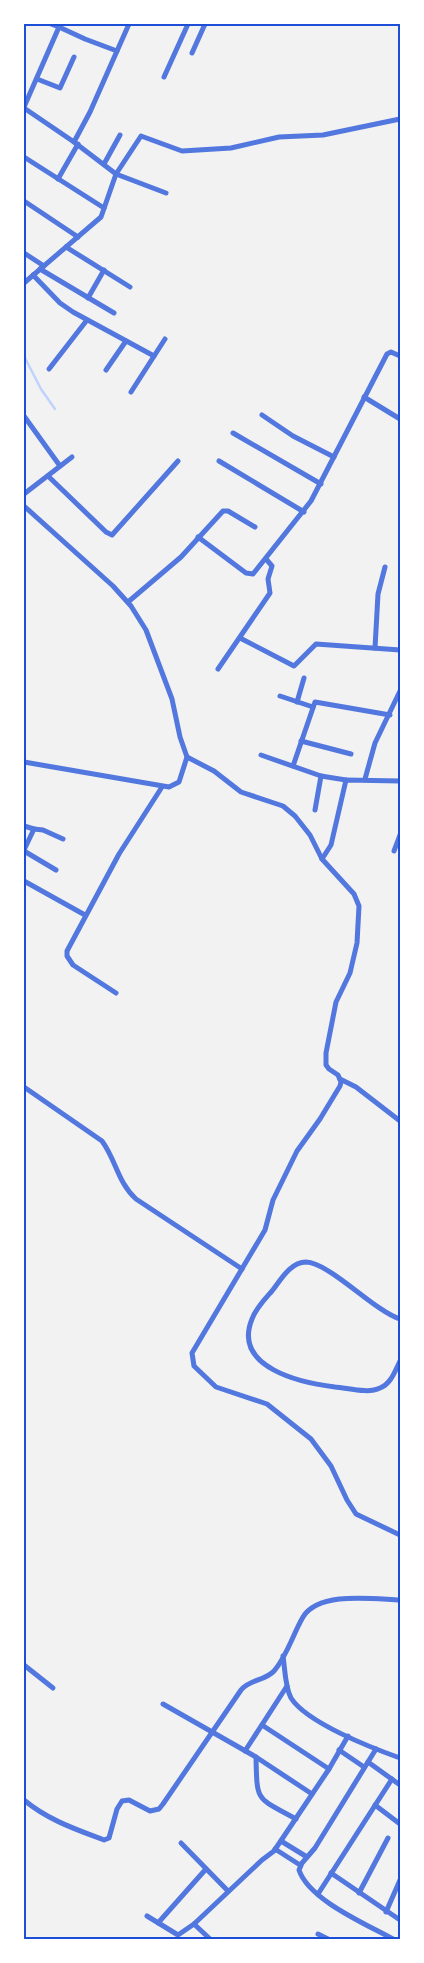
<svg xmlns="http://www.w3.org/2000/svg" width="424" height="1963" font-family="'Varela Round',sans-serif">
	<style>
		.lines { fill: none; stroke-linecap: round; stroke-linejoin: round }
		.stream { stroke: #bfd3fe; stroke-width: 2.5 }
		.minor { stroke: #5277de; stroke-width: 5 }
		.neatline { fill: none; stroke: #1d4ed8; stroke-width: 2 }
	</style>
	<rect width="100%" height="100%" fill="#f2f2f2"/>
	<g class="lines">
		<path class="stream" d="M24,356L41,389L55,409"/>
		<g class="minor">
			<path d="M59,27L85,39L117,51L90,112L74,142"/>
			<path d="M117,51L129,24"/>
			<path d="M192,53L205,24"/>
			<path d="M164,77L188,24"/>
			<path d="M37,79L60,88L74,57"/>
			<path d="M24,107L59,27L51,24"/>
			<path d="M24,108L74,142L116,174L141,136L182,151L231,148L279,137L323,135L400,119"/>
			<path d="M24,157L104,208"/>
			<path d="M104,164L120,135"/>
			<path d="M58,179L78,144"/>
			<path d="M24,201L78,237"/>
			<path d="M66,247L130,287"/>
			<path d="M24,253L44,266"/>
			<path d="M40,269L114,313"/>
			<path d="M33,275L60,303L73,312L154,356"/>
			<path d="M24,283L101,217L116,174L166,193"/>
			<path d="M88,298L104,270"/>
			<path d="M49,369L87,320"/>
			<path d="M106,370L126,341"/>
			<path d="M131,392L165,339"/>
			<path d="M364,397L400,419"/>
			<path d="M262,415L293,436L334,457"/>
			<path d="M24,416L60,466"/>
			<path d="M233,433L321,484"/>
			<path d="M219,461L304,512"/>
			<path d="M48,476L106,532L112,535L178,461"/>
			<path d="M24,494L72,457"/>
			<path d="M24,506L113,586L131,606L146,630L172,699L180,737L187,757L214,771L241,792L283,806L295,816L310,835L322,859L354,894L359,906L357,943L350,973L336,1002L326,1053V1065L329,1069L338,1075L341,1082L340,1086L320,1119L297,1151L273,1200L265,1230L192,1353L194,1366L216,1387L267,1404L311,1439L331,1466L347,1500L356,1514L400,1535"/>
			<path d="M198,537L246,573L253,574L311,501L387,354L391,352L400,356"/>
			<path d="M128,602L181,557L223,511H228L255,527"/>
			<path d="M240,638L294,666L316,644L400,650"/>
			<path d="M375,648L378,594L385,567"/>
			<path d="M218,669L270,593L268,579L272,566L266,559"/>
			<path d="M280,696L313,707"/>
			<path d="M297,702L304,678"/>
			<path d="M301,741L351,754"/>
			<path d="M261,755L321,776L346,780"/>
			<path d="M24,762L169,787L179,782L187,757"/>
			<path d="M293,766L315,702L390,715"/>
			<path d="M365,779L375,743L400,691"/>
			<path d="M315,810L321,776"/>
			<path d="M24,826L34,829L24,850"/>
			<path d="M34,829L43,830L63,839"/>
			<path d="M24,851L56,870"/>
			<path d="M394,851L400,835"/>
			<path d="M322,859L331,845L346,780L400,781"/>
			<path d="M24,881L85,915"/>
			<path d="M116,993L73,965L67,956V951L119,854L162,787"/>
			<path d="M340,1079L356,1087L400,1121"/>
			<path d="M24,1087L102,1141C116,1160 118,1183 136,1199L242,1269"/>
			<path d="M400,1319C373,1310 330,1263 306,1262C290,1262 280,1281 272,1291C265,1299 256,1308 252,1319C232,1368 302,1383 335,1387C348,1388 368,1394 380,1388C391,1384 395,1371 400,1361"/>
			<path d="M283,1656C285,1669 285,1687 291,1698C307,1723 372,1748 400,1758"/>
			<path d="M24,1665L53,1688"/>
			<path d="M163,1704L256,1757L312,1794"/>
			<path d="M262,1725L329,1769"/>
			<path d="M376,1749L315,1848L302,1863L299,1870C309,1900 366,1924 393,1939"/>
			<path d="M339,1750L364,1767"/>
			<path d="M245,1751L287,1686"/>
			<path d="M256,1757C257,1803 256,1797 296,1819"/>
			<path d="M368,1762L400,1785"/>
			<path d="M24,1800C48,1820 75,1829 104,1840L109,1838L117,1809L122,1801L129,1800L150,1811L159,1809L163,1804L241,1690C250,1679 265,1681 274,1671C287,1656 293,1634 303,1617C319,1591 373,1599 400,1600"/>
			<path d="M375,1805L400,1824"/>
			<path d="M281,1841L307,1857"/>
			<path d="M181,1843L228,1891"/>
			<path d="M275,1849L300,1865"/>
			<path d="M331,1873L400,1920"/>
			<path d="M359,1893L388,1838"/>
			<path d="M318,1894L392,1779"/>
			<path d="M386,1912L400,1880"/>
			<path d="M147,1916L178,1935L194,1924L262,1860L274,1851L329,1769L348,1736"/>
			<path d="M158,1923L206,1869"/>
			<path d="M194,1924L210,1939"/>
			<path d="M318,1934L328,1939"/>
		</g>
	</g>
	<rect width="424" height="1963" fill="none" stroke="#ffffff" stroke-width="50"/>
	<rect x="25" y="25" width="374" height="1913" class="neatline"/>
</svg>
